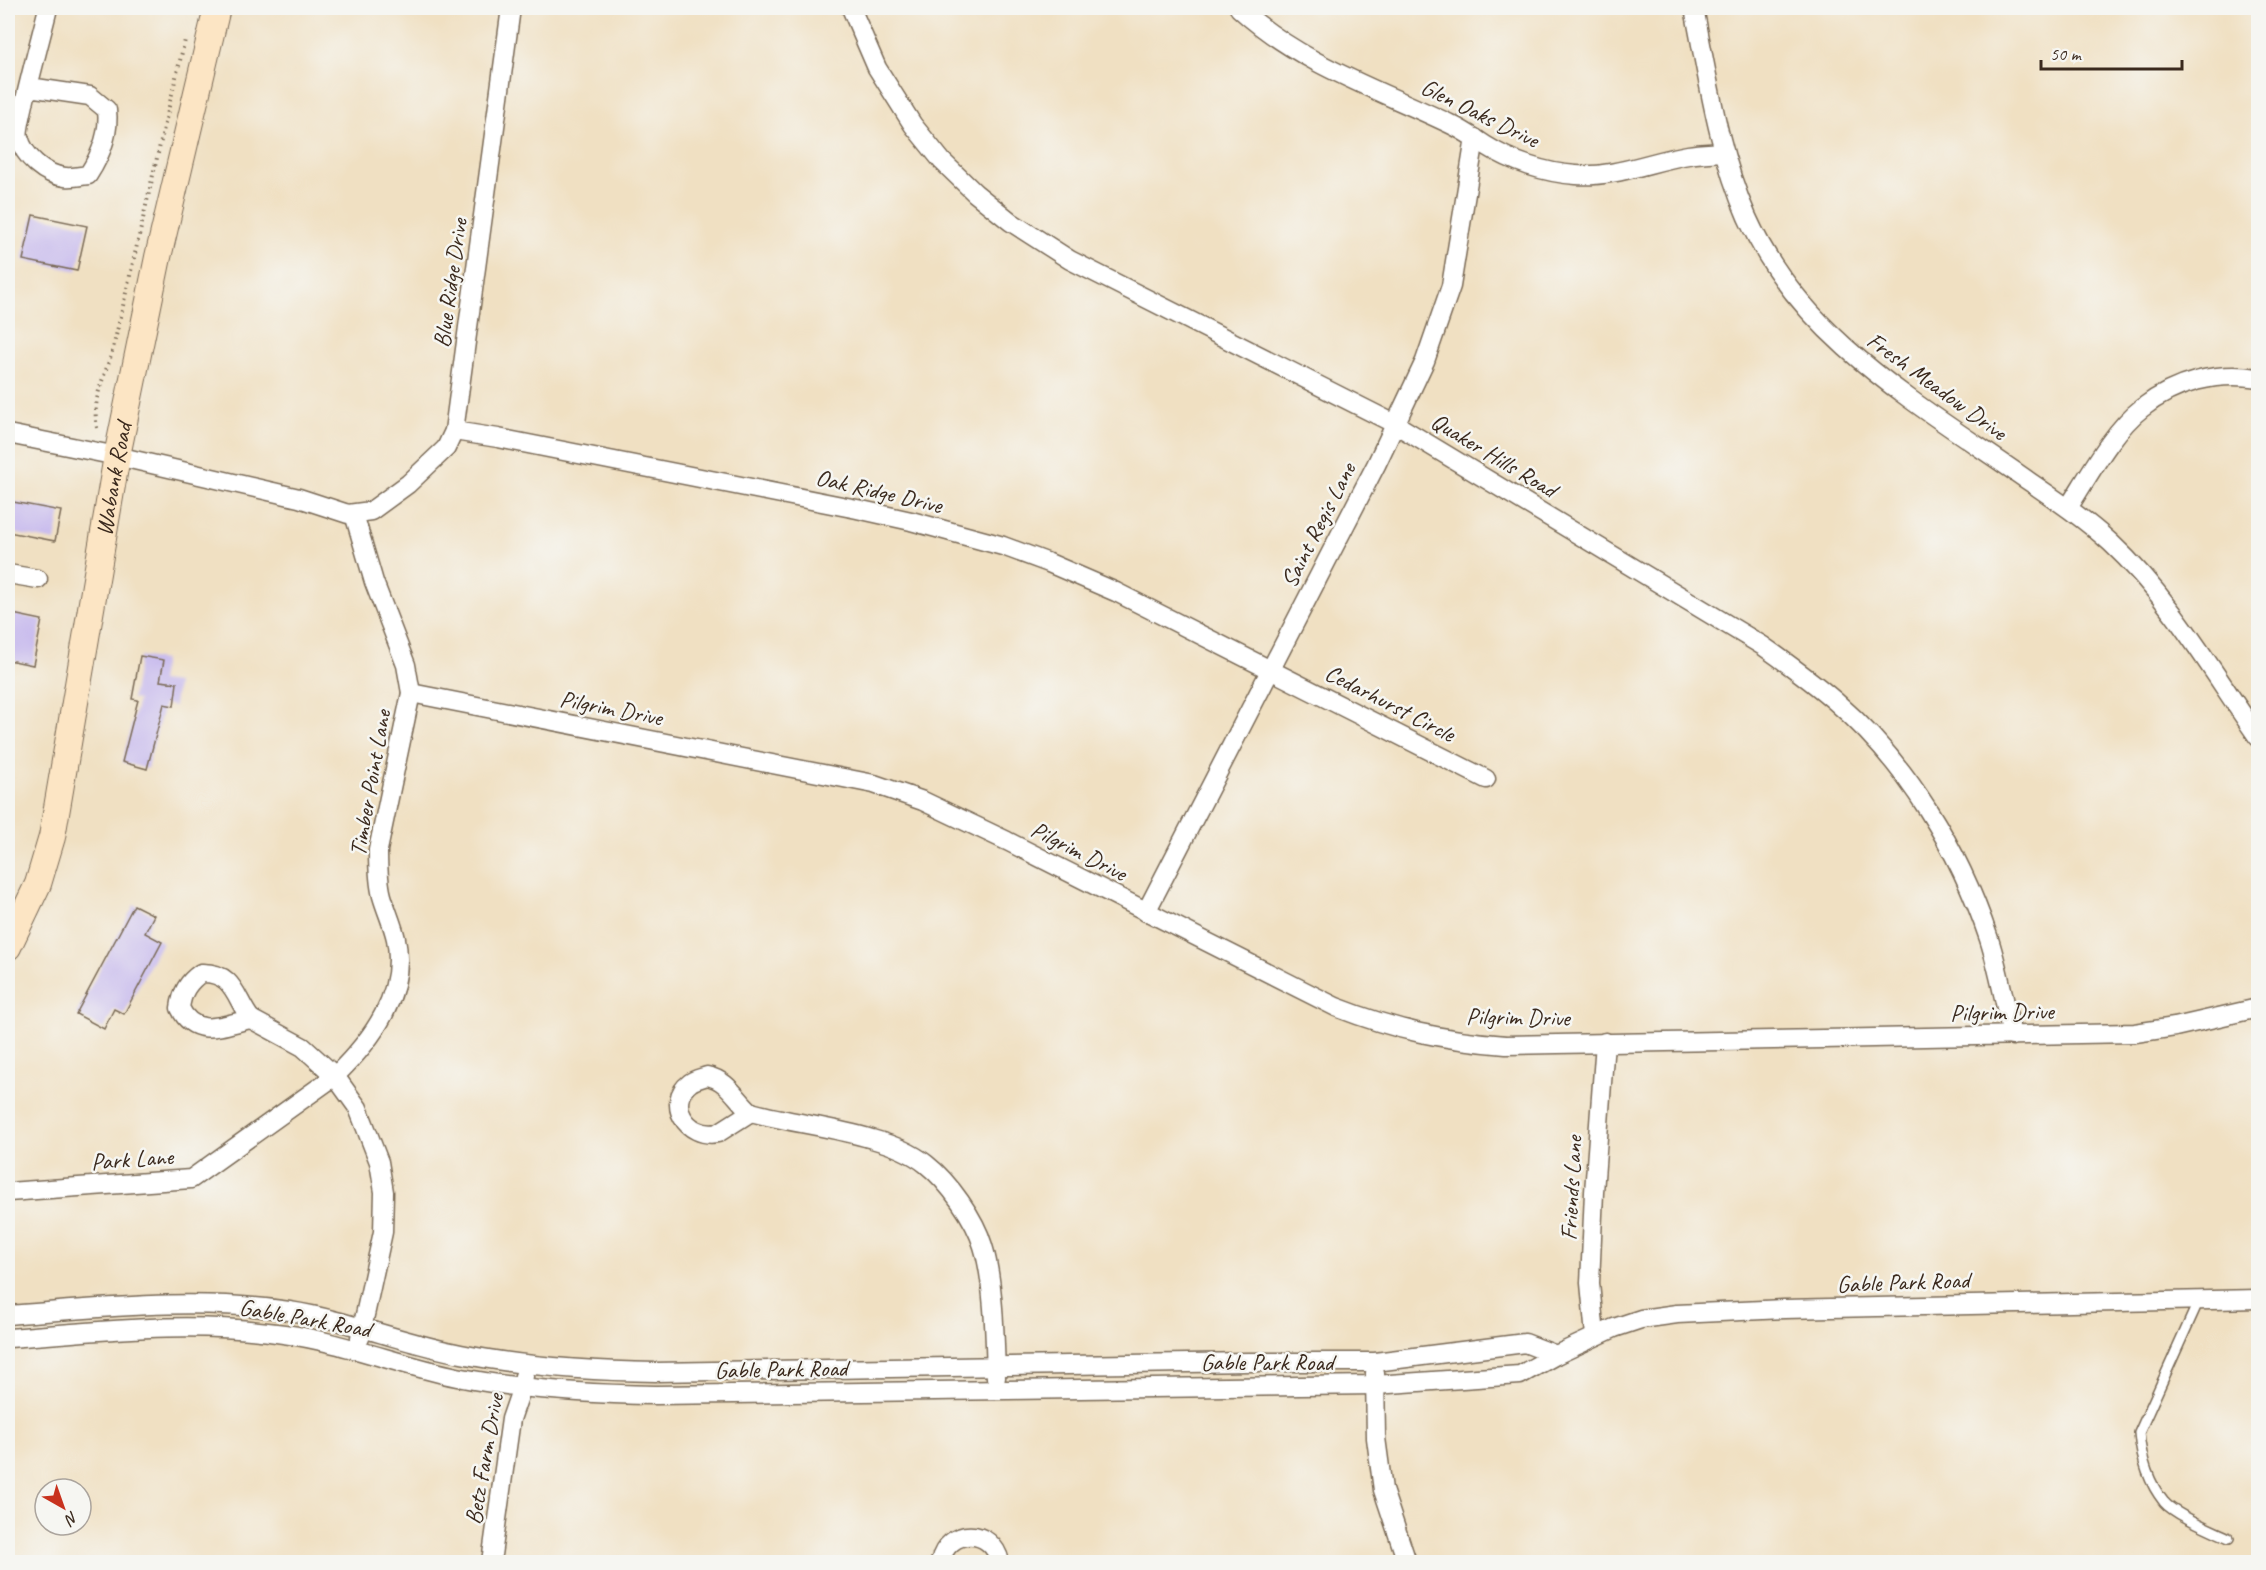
<svg xmlns="http://www.w3.org/2000/svg" width="2266" height="1570" font-family="Caveat,sans-serif">
	<style>
		.building { fill: #c7baed }
		.lines { fill: none; stroke-linecap: round; stroke-linejoin: round }
		.lane-casing { stroke: #7a6a57; stroke-width: 12 }
		.street-casing { stroke: #7a6a57; stroke-width: 21 }
		.secondary-casing { stroke: #7a6a57; stroke-width: 28 }
		.path { stroke: #7a6a57; stroke-width: 4; stroke-dasharray: 1.5 4.5; stroke-linecap: butt }
		.lane { stroke: #fff; stroke-width: 9 }
		.street { stroke: #fff; stroke-width: 18 }
		.secondary { stroke: #fce5c4; stroke-width: 26 }
		.labels { text-anchor: middle; stroke-width: 5; stroke-linejoin: round; paint-order: stroke }
		.street-label { font-size: 24px; fill: #3b2a1e; stroke: #f6f6f2 }
	</style>
	<rect width="100%" height="100%" fill="#f6f6f2"/>
	<filter id="ink" filterUnits="userSpaceOnUse"><feTurbulence type="fractalNoise" baseFrequency=".0167" numOctaves="2"/><feDisplacementMap in="SourceGraphic" scale="12" xChannelSelector="R" yChannelSelector="G"/><feConvolveMatrix kernelMatrix="1 2 1 2 8 2 1 2 1" color-interpolation-filters="sRGB"/></filter>
	<filter id="wash" filterUnits="userSpaceOnUse"><feTurbulence type="fractalNoise" baseFrequency=".008" numOctaves="4" result="noise"/><feDisplacementMap in="SourceGraphic" scale="24" xChannelSelector="R" yChannelSelector="G"/><feGaussianBlur stdDeviation="1.35" result="paint"/><feColorMatrix in="noise" values="0 0 0 0 0 0 0 0 0 0 0 0 0 0 0 0 0 1.4 0 .05"/><feComposite in="paint" operator="in"/></filter>
	<g filter="url(#wash)">
		<rect width="100%" height="100%" fill="#f0e0c2"/>
		<g id="blocks">
			<g class="building">
				<path d="M33,215L87,226L77,271L23,260Z"/>
				<path d="M8,501L61,511L55,541L8,532Z"/>
				<path d="M8,613L42,620L33,665L8,660Z"/>
				<path d="M140,656L164,660L160,681L177,683L174,706L164,704L147,769L122,762L138,700L132,699Z"/>
				<path d="M134,905L154,915L145,933L162,942L124,1014L114,1009L104,1029L76,1014Z"/>
			</g>
		</g>
	</g>
	<g filter="url(#ink)">
		<use href="#blocks" fill-opacity="0" stroke="#7a6a57" stroke-width="1.5"/>
		<g class="lines">
			<defs>
				<path id="lane" d="M2199,1300L2139,1433C2141,1457 2148,1482 2164,1502C2175,1515 2212,1530 2229,1538"/>
				<g id="street">
					<path d="M851,8L877,68L913,125L942,161L975,193L1011,222L1070,260L1395,424L1763,646C1787,663 1812,681 1835,701C1907,763 1959,849 1989,939C1999,970 2005,1004 2012,1036"/>
					<path d="M1239,8C1300,64 1377,89 1450,124C1463,130 1474,138 1485,145C1512,162 1545,173 1576,175C1614,178 1651,161 1688,155C1700,153 1712,153 1724,152"/>
					<path d="M1694,8C1708,78 1718,151 1747,217C1802,341 1924,407 2030,482C2058,501 2086,520 2111,543C2170,598 2212,671 2258,737"/>
					<path d="M29,87L90,96L107,110C110,134 101,155 88,175C81,176 72,178 65,177C45,175 24,157 19,137C16,127 44,26 48,8"/>
					<path d="M454,431L498,438L857,509L911,521L1003,546L1049,563L1116,592L1486,779"/>
					<path d="M8,434L117,456L299,498L348,514L371,511L408,484L446,448L454,431L511,8"/>
					<path d="M2068,508C2088,477 2113,430 2142,408C2175,382 2217,371 2258,378"/>
					<path d="M8,574L38,579"/>
					<path d="M411,693L874,784L923,801L1007,841L1336,1007C1395,1030 1443,1040 1506,1045L2135,1033L2175,1027L2258,1008"/>
					<path d="M1146,912L1376,465L1425,361L1451,286L1475,138"/>
					<path d="M201,973C235,972 235,999 251,1019C225,1024 195,1040 180,1008C182,992 188,982 201,973Z"/>
					<path d="M251,1019L303,1047L335,1076L358,1108L379,1162L384,1192L383,1232L360,1338"/>
					<path d="M707,1076C728,1080 736,1099 751,1112L718,1133C686,1139 665,1102 690,1083C695,1079 702,1078 707,1076Z"/>
					<path d="M751,1112C791,1123 833,1127 872,1139C890,1144 911,1152 926,1164C949,1182 975,1219 983,1246C994,1281 995,1341 996,1378"/>
					<path d="M8,1192L191,1179L335,1076C372,1040 407,994 396,939C393,925 386,910 382,896C378,881 378,865 378,850L411,693L406,665L374,582L354,514"/>
					<path d="M8,1315C102,1308 194,1297 289,1311C348,1320 403,1343 461,1354C526,1367 590,1371 656,1372L1248,1362H1375L1525,1343L1556,1355"/>
					<path d="M1595,1336L1590,1283L1594,1192L1605,1042"/>
					<path d="M8,1338C102,1331 190,1320 284,1334C343,1342 399,1365 457,1377C523,1390 588,1394 656,1395L1375,1385L1520,1375L1556,1355L1614,1328L1641,1319L1677,1314L1784,1309L2258,1299"/>
					<path d="M1375,1373L1376,1438L1383,1490L1407,1562"/>
					<path d="M491,1562L511,1419L522,1387L524,1376"/>
					<path d="M940,1562C948,1527 992,1527 1000,1562"/>
				</g>
				<g id="secondary">
					<path id="s1" d="M8,947L38,884L52,837L117,456L158,257L217,8"/>
				</g>
			</defs>
			<use href="#lane" class="lane-casing"/>
			<use href="#street" class="street-casing"/>
			<use href="#secondary" class="secondary-casing"/>
			<path class="path" d="M97,428C91,395 107,375 114,344C138,243 160,141 185,40"/>
			<use href="#lane" class="lane"/>
			<use href="#street" class="street"/>
			<use href="#secondary" class="secondary"/>
		</g>
	</g>
	<g class="labels">
		<g class="street-label">
			<text transform="translate(1480 113) rotate(26)" y="8">Glen Oaks Drive</text>
			<text transform="translate(450 283) rotate(-82)" y="8">Blue Ridge Drive</text>
			<text transform="translate(1937 386) rotate(36)" y="8">Fresh Meadow Drive</text>
			<text transform="translate(1494 455) rotate(31)" y="8">Quaker Hills Road</text>
			<text dy="8" stroke="none"><textPath href="#s1" startOffset="482">Wabank Road</textPath></text>
			<text transform="translate(879 491) rotate(13)" y="8">Oak Ridge Drive</text>
			<text transform="translate(1318 525) rotate(-63)" y="8">Saint Regis Lane</text>
			<text transform="translate(1390 703) rotate(27)" y="8">Cedarhurst Circle</text>
			<text transform="translate(611 708) rotate(11)" y="8">Pilgrim Drive</text>
			<text transform="translate(370 783) rotate(-80)" y="8">Timber Point Lane</text>
			<text transform="translate(1079 851) rotate(27)" y="8">Pilgrim Drive</text>
			<text transform="translate(2002 1012) rotate(-1)" y="8">Pilgrim Drive</text>
			<text transform="translate(1518 1017) rotate(1)" y="8">Pilgrim Drive</text>
			<text transform="translate(132 1159) rotate(-4)" y="8">Park Lane</text>
			<text transform="translate(1571 1188) rotate(-87)" y="8">Friends Lane</text>
			<text transform="translate(1903 1282) rotate(-2)" y="8">Gable Park Road</text>
			<text transform="translate(305 1318) rotate(10)" y="8">Gable Park Road</text>
			<text x="1267" y="1370">Gable Park Road</text>
			<text transform="translate(781 1369) rotate(-1)" y="8">Gable Park Road</text>
			<text transform="translate(484 1459) rotate(-80)" y="8">Betz Farm Drive</text>
		</g>
	</g>
	<rect width="2266" height="1570" fill="none" stroke="#f6f6f2" stroke-width="30"/>
	<g transform="translate(63 1507) rotate(140)"><circle r="28" fill="#f6f6f2" stroke="#aba49d" stroke-width="1.5"/>
	<path d="M0-4.5L10 22L0 15L-10 22Z" fill="#c8321e"/>
	<text y="-9" font-size="16" font-weight="bold" text-anchor="middle" fill="#3b2a1e">N</text>
	</g>
	<path d="M2041 60v9h141v-9" fill="none" stroke="#3b2a1e" stroke-width="3"/>
	<text x="2050" y="60" font-size="18" fill="#3b2a1e" stroke="#f6f6f2" stroke-width="4.5" paint-order="stroke">50 m</text>
</svg>
